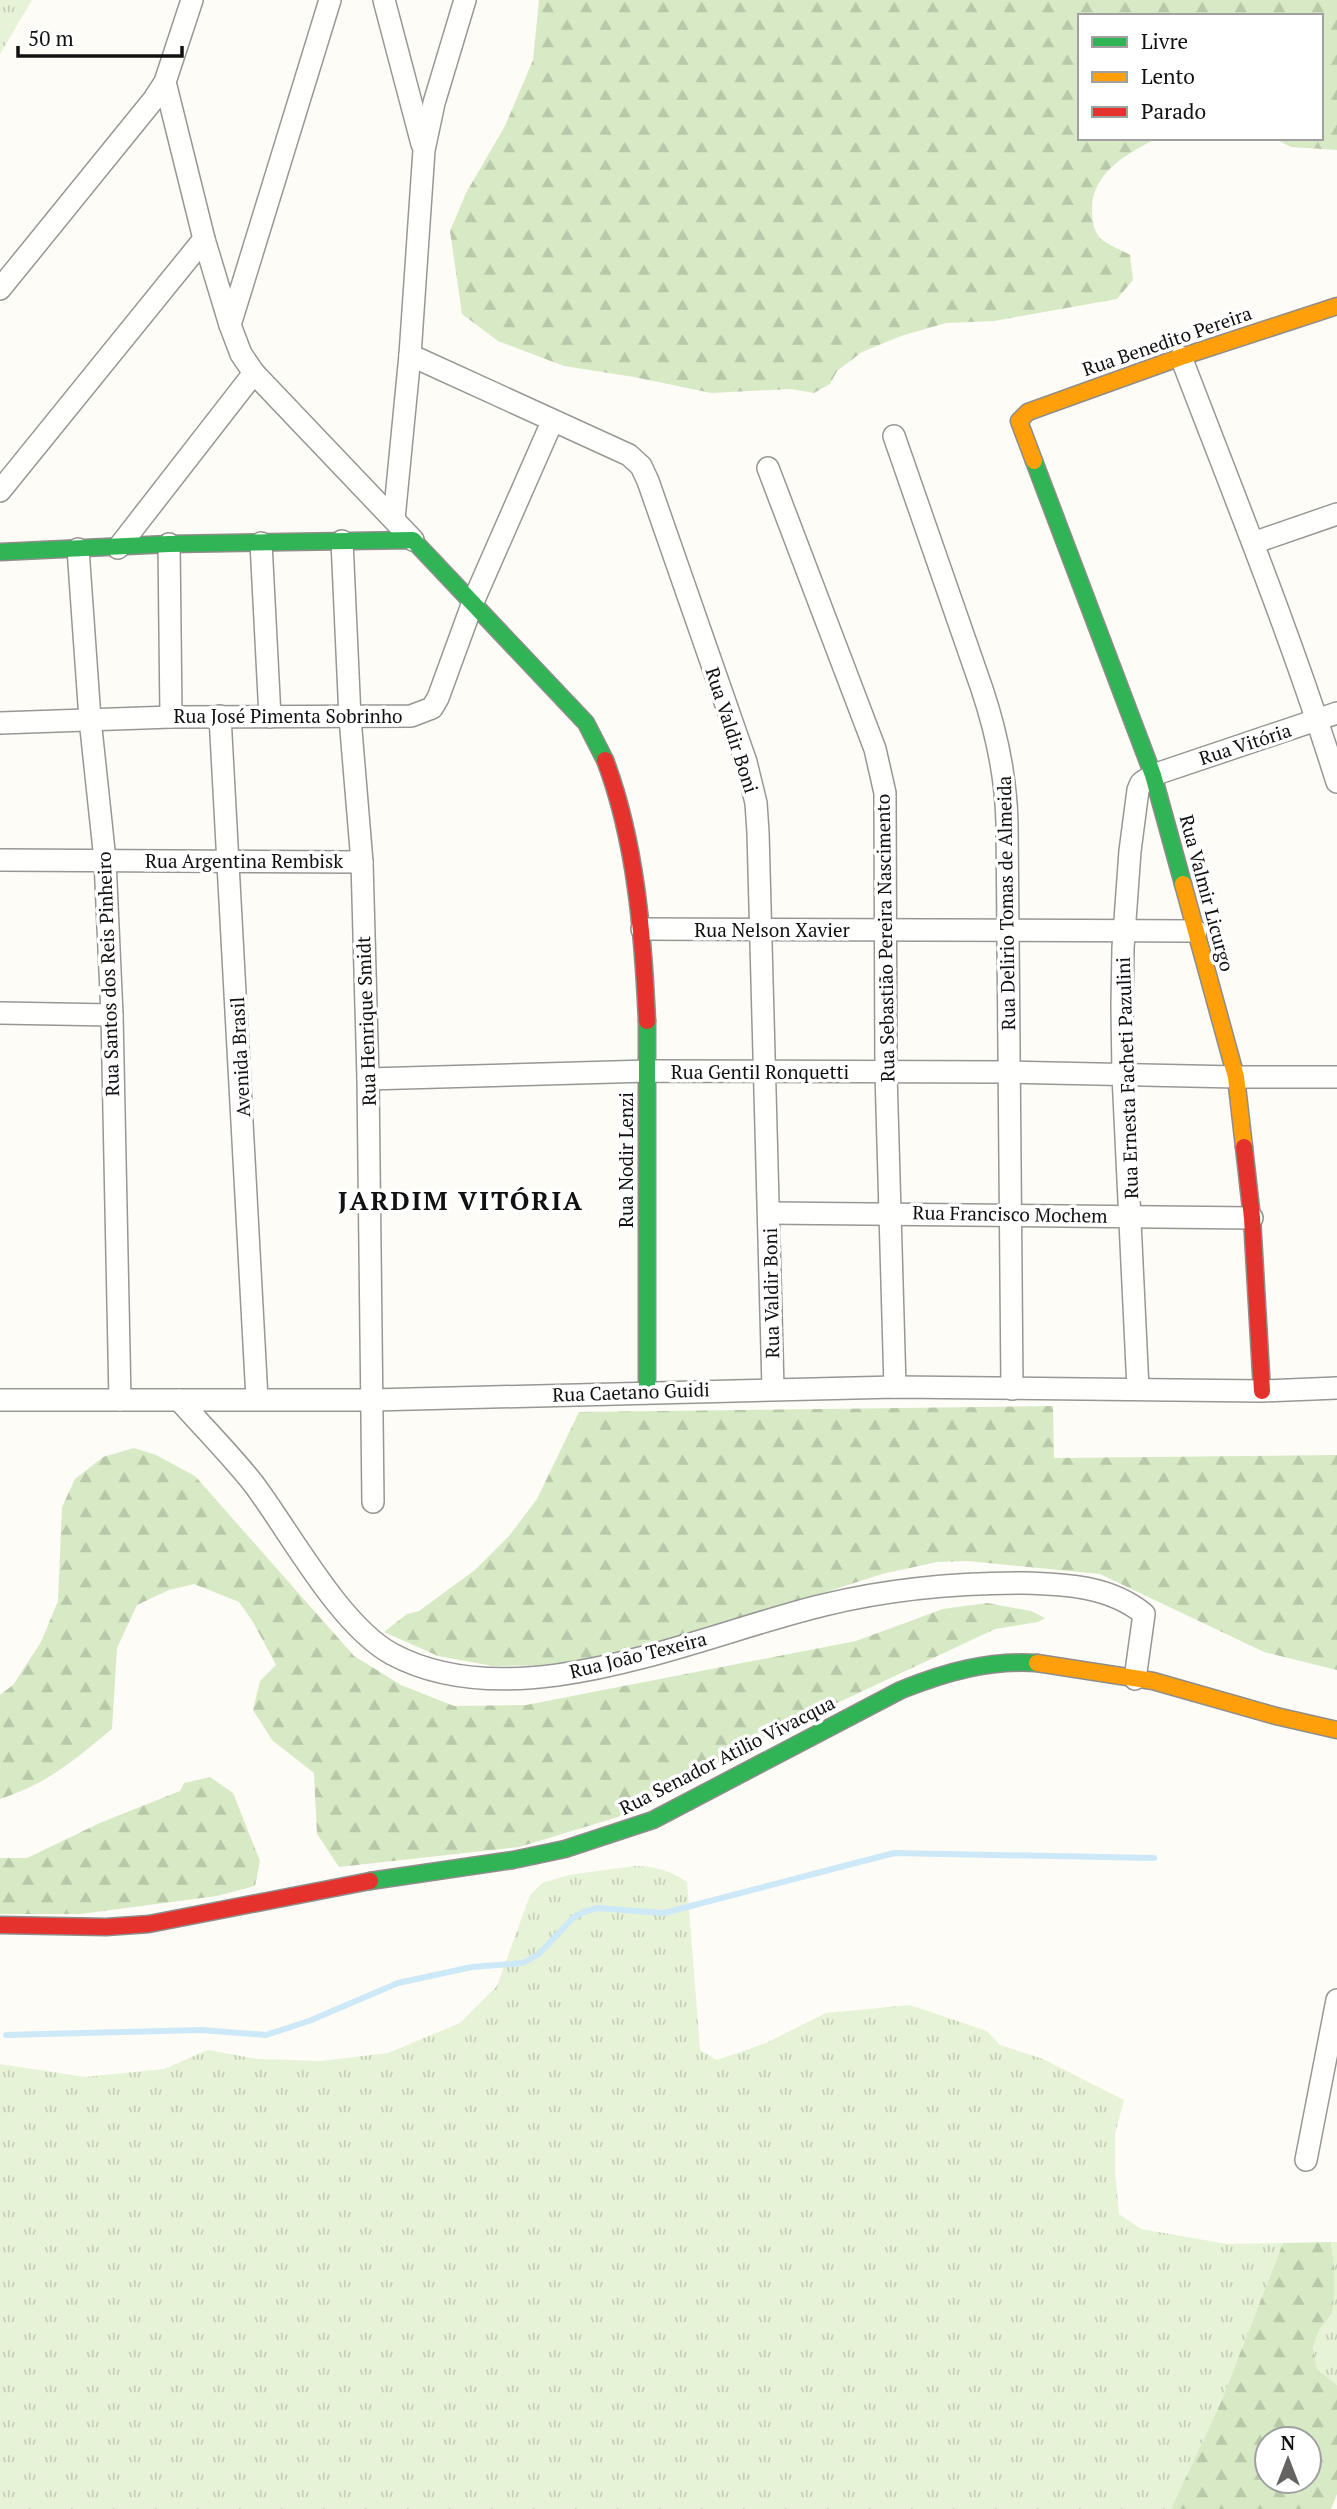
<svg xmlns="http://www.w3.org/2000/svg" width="1337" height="2509" font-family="'PT Serif',serif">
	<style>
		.grass { fill: url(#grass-tufts) }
		.forest { fill: url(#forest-firs); fill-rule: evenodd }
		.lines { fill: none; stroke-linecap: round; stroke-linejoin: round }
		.stream { stroke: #cde8f7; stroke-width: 6 }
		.street-casing { stroke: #979795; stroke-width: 24 }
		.fast-casing { stroke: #8e8d8b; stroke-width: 19 }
		.slow-casing { stroke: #8e8d8b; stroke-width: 19 }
		.jam-casing { stroke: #8e8d8b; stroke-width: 19 }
		.street { stroke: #fffffe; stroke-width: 21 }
		.fast { stroke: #30b455; stroke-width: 16 }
		.slow { stroke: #ff9f0a; stroke-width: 16 }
		.jam { stroke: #e5322d; stroke-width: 16 }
		.labels { text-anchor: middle; stroke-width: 7; stroke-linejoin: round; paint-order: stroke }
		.street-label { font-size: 19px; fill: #111; stroke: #fff }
		.district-label { font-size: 26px; font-weight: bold; letter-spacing: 2px; fill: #111; stroke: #fff }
	</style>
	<defs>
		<pattern id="grass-tufts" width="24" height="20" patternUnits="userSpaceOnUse" patternTransform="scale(1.75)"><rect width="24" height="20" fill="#e7f3d7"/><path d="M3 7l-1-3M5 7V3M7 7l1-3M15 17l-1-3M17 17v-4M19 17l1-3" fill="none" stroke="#c5cfb8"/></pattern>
		<pattern id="forest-firs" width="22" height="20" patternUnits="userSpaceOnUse" patternTransform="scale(1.75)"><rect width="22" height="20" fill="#d8eac5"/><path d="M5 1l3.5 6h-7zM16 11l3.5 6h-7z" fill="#b8c8a8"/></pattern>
	</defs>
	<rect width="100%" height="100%" fill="#fdfcf7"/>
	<g class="grass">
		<path d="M0,0H32L0,54Z"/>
		<path d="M634,1866C655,1866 669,1870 687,1882L700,2050L717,2060L766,2043L826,2013L910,2005L987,2031L1000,2045L1043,2059L1124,2100L1115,2134V2172L1119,2214L1141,2229L1227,2244L1283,2243L1221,2402L1171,2509H0V2064L85,2077L164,2069L208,2050L258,2059L321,2061L388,2053L460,2023L497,1986L530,1895L542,1883L569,1875Z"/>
		<path d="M1331,2242H1337V2385L1317,2369L1313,2348L1319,2330L1332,2313L1334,2296V2265Z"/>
	</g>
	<g class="forest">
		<path d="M539,0H1337V150L1291,147L1273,138H1321V16H1080V138H1158C1128,153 1092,172 1092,209C1092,219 1093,231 1101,239C1109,245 1121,250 1130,255L1133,280L1117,299L994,321L946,323L901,336L862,352L837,371L830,384L814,393L791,389L711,393L634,377L564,366L498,341L462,314L450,231L466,193L505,126L533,60Z"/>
		<path d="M1053,1406L1054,1458L1337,1455V1670L1264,1652L1100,1574L968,1561L937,1562L882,1574L681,1639L577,1665L493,1666L438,1656L384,1632L407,1614L419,1611L475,1570L509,1536L537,1499L579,1412Z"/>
		<path d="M134,1448L156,1455L195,1476L354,1656L401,1685L454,1706L526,1705L856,1641L943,1609L987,1603L1031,1611L1045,1618L1038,1622L995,1629L769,1735L618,1817L519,1847L339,1867L317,1834L314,1773L272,1740L253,1710L260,1681L276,1665L253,1622L239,1602L194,1584L169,1590L137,1605L117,1648L112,1729C74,1760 49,1783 0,1799V1695L13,1685L41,1642L58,1601L62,1507L75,1479L103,1457Z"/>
		<path d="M210,1777L233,1793L260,1861L255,1886L217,1896L81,1914H0V1858H27L102,1822L180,1791L184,1783Z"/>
		<path d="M1331,2242L1334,2265V2297L1332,2313L1319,2330L1313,2348L1317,2369L1337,2385V2494L1331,2509H1171L1221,2402L1283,2243ZM1267,2439H1309V2481H1267Z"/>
	</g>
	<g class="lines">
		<path class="stream" d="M6,2035L201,2030L266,2035L309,2021L398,1983L472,1967L523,1963L539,1954L573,1918L583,1912L598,1908L664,1913L894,1853L1154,1858"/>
		<defs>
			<g id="street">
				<path d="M384,0L422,144"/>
				<path d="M165,82L204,239L230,325L241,354L254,373L413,540"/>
				<path d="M0,289L154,99L165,82L192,0"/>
				<path d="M230,325L330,0"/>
				<path d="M410,355L629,455L641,466L648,481L746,762L756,803L758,832L773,1388"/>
				<path d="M1181,357C1235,498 1292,638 1337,782"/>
				<path d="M894,436L982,689C997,734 1006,776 1007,823L1012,1389"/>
				<path d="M768,468L875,749L885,793L886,1073L895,1387"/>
				<path d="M0,491L204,239"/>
				<path d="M394,519L410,355L424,150L434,103L465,0"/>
				<path d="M342,541L350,718L362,862L368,1079L373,1502"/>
				<path d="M261,543L270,717"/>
				<path d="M1253,543L1337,514"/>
				<path d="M169,544L171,717"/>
				<path d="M118,548L254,373"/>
				<path d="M78,549L90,719L105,860L112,1015L120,1400"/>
				<path d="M220,716L257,1399"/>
				<path d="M0,723L171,717L411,716L432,708L438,698L473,602L552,422"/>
				<path d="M0,860L362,862"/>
				<path d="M642,929L1196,931"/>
				<path d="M0,1013L112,1015"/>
				<path d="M368,1079L648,1071L1009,1072L1236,1077H1337"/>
				<path d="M769,1213L1252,1218"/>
				<path d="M1138,1389L1123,1075L1122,1005L1123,948L1130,851L1138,790L1141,783L1153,775L1337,713"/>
				<path d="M0,1400H373L895,1387L1262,1391L1337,1388"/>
				<path d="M179,1400C203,1427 230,1454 253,1483C290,1532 339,1625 392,1654C517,1721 698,1635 824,1605C889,1589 956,1583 1023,1583C1065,1584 1110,1586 1144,1614L1135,1679"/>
				<path d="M1306,2160L1337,2000"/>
			</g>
			<g id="fast">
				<path d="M1034,461L1153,775L1183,884"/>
				<path d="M0,552L169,544L413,540L586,723L605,760"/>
				<path d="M647,1021V1392"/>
				<path d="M370,1881L513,1860L565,1849L653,1820L901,1690C946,1672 988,1660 1037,1663"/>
			</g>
			<g id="slow">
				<path d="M1034,461L1019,421L1028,412L1181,357L1337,306"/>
				<path d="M1183,884L1236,1077L1244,1147"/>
				<path d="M1037,1663L1153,1681L1276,1716L1337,1730"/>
			</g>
			<g id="jam">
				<path d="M605,760C636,842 643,934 647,1021"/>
				<path d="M1244,1147L1252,1218L1262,1391"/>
				<path d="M0,1925L106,1927L149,1924L370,1881"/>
			</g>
		</defs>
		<use href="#street" class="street-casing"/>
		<use href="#fast" class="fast-casing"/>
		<use href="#slow" class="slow-casing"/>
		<use href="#jam" class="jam-casing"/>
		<use href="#street" class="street"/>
		<use href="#fast" class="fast"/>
		<use href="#slow" class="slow"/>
		<use href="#jam" class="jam"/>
	</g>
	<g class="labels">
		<g class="street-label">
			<text transform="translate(1167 341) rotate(-19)" y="7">Rua Benedito Pereira</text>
			<text x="288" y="723">Rua José Pimenta Sobrinho</text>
			<text transform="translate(732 730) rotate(72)" y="7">Rua Valdir Boni</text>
			<text transform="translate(1245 744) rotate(-18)" y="7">Rua Vitória</text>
			<text x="244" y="868">Rua Argentina Rembisk</text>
			<text transform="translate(1207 893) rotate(75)" y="7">Rua Valmir Licurgo</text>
			<text transform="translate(1006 903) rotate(-91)" y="7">Rua Delirio Tomas de Almeida</text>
			<text x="772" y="937">Rua Nelson Xavier</text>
			<text transform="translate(885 938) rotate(-91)" y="7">Rua Sebastião Pereira Nascimento</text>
			<text transform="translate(108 974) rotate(-92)" y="7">Rua Santos dos Reis Pinheiro</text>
			<text transform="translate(366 1021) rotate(-92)" y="7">Rua Henrique Smidt</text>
			<text transform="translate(240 1057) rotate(-93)" y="7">Avenida Brasil</text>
			<text x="760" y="1079">Rua Gentil Ronquetti</text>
			<text transform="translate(1127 1078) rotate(-92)" y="7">Rua Ernesta Facheti Pazulini</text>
			<text transform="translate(626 1160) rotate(-90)" y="7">Rua Nodir Lenzi</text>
			<text transform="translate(1010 1214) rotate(1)" y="7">Rua Francisco Mochem</text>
			<text transform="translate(771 1293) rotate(-91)" y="7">Rua Valdir Boni</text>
			<text transform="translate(631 1392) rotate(-2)" y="7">Rua Caetano Guidi</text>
			<text transform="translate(638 1655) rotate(-14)" y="7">Rua João Texeira</text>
			<text transform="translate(727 1755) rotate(-27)" y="7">Rua Senador Atilio Vivacqua</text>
		</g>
		<g class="district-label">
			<text x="461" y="1210">JARDIM VITÓRIA</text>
		</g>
	</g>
	<rect x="1078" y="14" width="245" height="126" fill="#ffffff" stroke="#a0a0a0" stroke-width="2"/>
	<rect x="1092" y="37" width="35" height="10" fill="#30b455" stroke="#a0a0a0" stroke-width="2"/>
	<text x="1141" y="49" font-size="21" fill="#111111">Livre</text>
	<rect x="1092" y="72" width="35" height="10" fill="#ff9f0a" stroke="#a0a0a0" stroke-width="2"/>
	<text x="1141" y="84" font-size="21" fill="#111111">Lento</text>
	<rect x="1092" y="107" width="35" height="10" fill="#e5322d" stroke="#a0a0a0" stroke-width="2"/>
	<text x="1141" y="119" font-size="21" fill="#111111">Parado</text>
	<g transform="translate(1288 2460)"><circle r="33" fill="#ffffff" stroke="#a0a0a0" stroke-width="2"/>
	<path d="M0-5L12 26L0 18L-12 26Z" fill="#646362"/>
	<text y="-10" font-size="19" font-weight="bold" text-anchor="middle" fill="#111111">N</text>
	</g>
	<path d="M18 46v10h164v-10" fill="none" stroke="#111111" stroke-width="3.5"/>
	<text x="28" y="46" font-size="21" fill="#111111" stroke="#ffffff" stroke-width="5" paint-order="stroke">50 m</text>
</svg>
